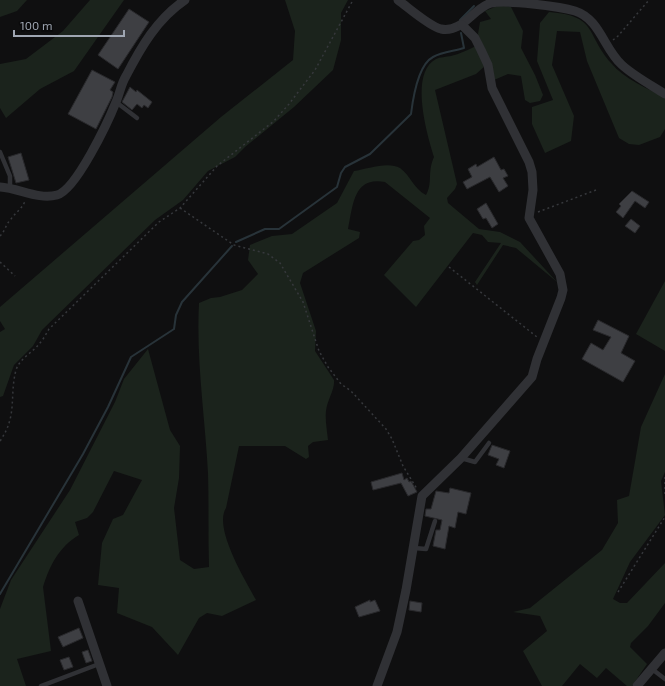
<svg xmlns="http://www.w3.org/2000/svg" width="665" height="686" font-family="'Exo 2',sans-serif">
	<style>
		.green { fill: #1b231c }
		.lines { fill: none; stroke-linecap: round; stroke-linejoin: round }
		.stream { stroke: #283339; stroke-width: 2 }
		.building { fill: #3e3f43; stroke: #29292c }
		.path { stroke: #36383c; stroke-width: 1.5; stroke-dasharray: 2 3; stroke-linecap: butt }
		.lane { stroke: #303135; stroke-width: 4.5 }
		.street { stroke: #303135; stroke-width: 9 }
	</style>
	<rect width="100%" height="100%" fill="#0f0f10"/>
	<g class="green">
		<path d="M0,0H27L17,11L0,17Z"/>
		<path d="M90,0H124L74,71L40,89L6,118L0,108V64L26,59L63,31Z"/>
		<path d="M285,0H348L341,13V40L333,70L294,107L245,147L235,157L208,171L183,200L155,220L42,330L33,346L14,365L3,396L0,397V332L5,329L0,321V307L221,117L293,60L295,31Z"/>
		<path d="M500,5L511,7L523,31L521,48L535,75L543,95L540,101L530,103L525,100L521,76L508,74L494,80L490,61L478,34L480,22L491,19L485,11Z"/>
		<path d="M549,12C598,16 585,33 611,63C624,79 647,88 665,98V129L660,137L639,145L629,144L619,138L587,61L580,32L557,31L552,65L574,116L571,141L545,153L532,124V107L553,100L537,61L540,23Z"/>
		<path d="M476,46L485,66L476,74L435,90L457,184L455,189L447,198L448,203L479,229L500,232L520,242L557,282L516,248L503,245L477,285L475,282L501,243L488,242L482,235L473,233L416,307L384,275L413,241L419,240L425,235L424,226L430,218L385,182C353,176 353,206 348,229L360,232L359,238L303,273L300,283L316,331L315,351L334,380C335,390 327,400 326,411C325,420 327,430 328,440L313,442L308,446L309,457L306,459L285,446H239L226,508C213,528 246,581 256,600L222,616L207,613L199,618L178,655L152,627L117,613L119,588L98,585L102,543L113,519L123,515L142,480L114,471L93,512L87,518L75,522L79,535C59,547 50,565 43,587L51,651L17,659L26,686H0V609L11,580L70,490L115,402L124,379L148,349L170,430L180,446L179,478L174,508L180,560L194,569L209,567C208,536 209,504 208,473C205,416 196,361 199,303L211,298L220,297L242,290L258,274L248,260L250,245L272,236L292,234L337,203L354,171C367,169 388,161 400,168C410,175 414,189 426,195C433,183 427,172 434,157C427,135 409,73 436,59C440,57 446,57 451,56C459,54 468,50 476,46Z"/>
		<path d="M665,281V351L636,334Z"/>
		<path d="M665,374V472L661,481L665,515L630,562L613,599L620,603H627L665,563V603L648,626L631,643L630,647L647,664L632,686H627L606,668L597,678L580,664L562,686H542L523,651L547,631L540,616L513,612L530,608L602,550L618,523L617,500L629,496L641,427Z"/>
	</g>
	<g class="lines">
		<g class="stream">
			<path d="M460,20L474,6"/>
			<path d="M236,242L265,229H279L337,187L341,173L345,167L370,154L411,114C413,98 418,65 433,57C442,52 455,51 464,48L461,33"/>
			<path d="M0,594L83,454L108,407L131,357L174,329L176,315L182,302L232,246"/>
		</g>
	</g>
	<g class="building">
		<path d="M129,9L149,22L118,69L98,55Z"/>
		<path d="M92,70L115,82L110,90L113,92L112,97L96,129L68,114Z"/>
		<path d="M130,87L136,92L137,90L152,102L148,108L144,105L142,108L137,104L132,110L122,102Z"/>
		<path d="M21,153L29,180L16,183L8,157Z"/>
		<path d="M494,157L501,170L504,169L508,176L503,178L508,186L499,192L490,177L467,189L463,182L472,177L468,169L476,164L477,167Z"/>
		<path d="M632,191L649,202L645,208L635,201L623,218L616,212L621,206L619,204Z"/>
		<path d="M486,203L498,224L492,228L486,218L483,219L477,209Z"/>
		<path d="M631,219L640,226L635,233L625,226Z"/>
		<path d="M598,320L629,336L621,353L635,361L623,382L582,359L591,343L603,350L611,337L593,330Z"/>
		<path d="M492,445L510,451L504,468L496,465L499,459L488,455Z"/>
		<path d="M402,473L404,480L407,478L409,482L411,481L417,492L408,496L401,483L373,490L371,482Z"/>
		<path d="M450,488L471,493L466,514L458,512L455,528L449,526L445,549L433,546L436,530H440L442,520L425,516L426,509H431L436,491L449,493Z"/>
		<path d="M370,600V602L375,600L380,611L359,617L355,607Z"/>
		<path d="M410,601L422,603L421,612L409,610Z"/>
		<path d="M79,628L83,638L63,647L58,637Z"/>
		<path d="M88,650L92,661L86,663L82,652Z"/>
		<path d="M69,657L73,667L64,670L60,660Z"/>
	</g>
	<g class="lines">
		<g class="path">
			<path d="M613,40L618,36L649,0"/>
			<path d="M180,208L234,245L268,254L280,263L303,302L319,351L328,367L341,384L351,391L386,429L392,439L403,466L417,489"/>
			<path d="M538,212L596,190"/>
			<path d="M0,236C5,231 6,224 11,219C16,212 22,209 25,201"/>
			<path d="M0,262L15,276"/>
			<path d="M449,267L537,337"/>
			<path d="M0,441C18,415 9,397 16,370C20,358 32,353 39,344C43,340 46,334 49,329L159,222L180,208L217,166L274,121L289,104L315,70L353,0"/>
			<path d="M665,477V495"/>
			<path d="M618,592L665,517"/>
		</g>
		<g class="lane">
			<path d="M116,102L137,118"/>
			<path d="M0,152L10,176V188"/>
			<path d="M461,458L475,462L489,443"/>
			<path d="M414,548L426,549L435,521"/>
			<path d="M652,669L665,679"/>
			<path d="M41,686L99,664"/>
		</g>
		<g class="street">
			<path d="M398,0C409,8 429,26 441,29C463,33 472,9 491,3C507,0 558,6 575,11C600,19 604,49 622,65C634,76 651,85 665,94"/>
			<path d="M0,187C19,188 38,200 57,195C76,190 108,122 116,102C120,93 121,84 126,76C141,47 157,19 185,0"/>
			<path d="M78,601L107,686"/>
			<path d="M377,686L397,632L406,590L422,496L461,458L532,377L537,359L561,298L563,290L560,274L529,218L533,190L532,172L529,162L492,88L488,65L481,50L475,38L462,25"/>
			<path d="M637,686L665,653"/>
		</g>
	</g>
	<path d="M14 30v6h110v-6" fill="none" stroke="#9fa6b2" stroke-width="2"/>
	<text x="20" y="30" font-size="12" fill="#9fa6b2" stroke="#0a0a0b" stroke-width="3" paint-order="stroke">100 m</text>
</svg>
